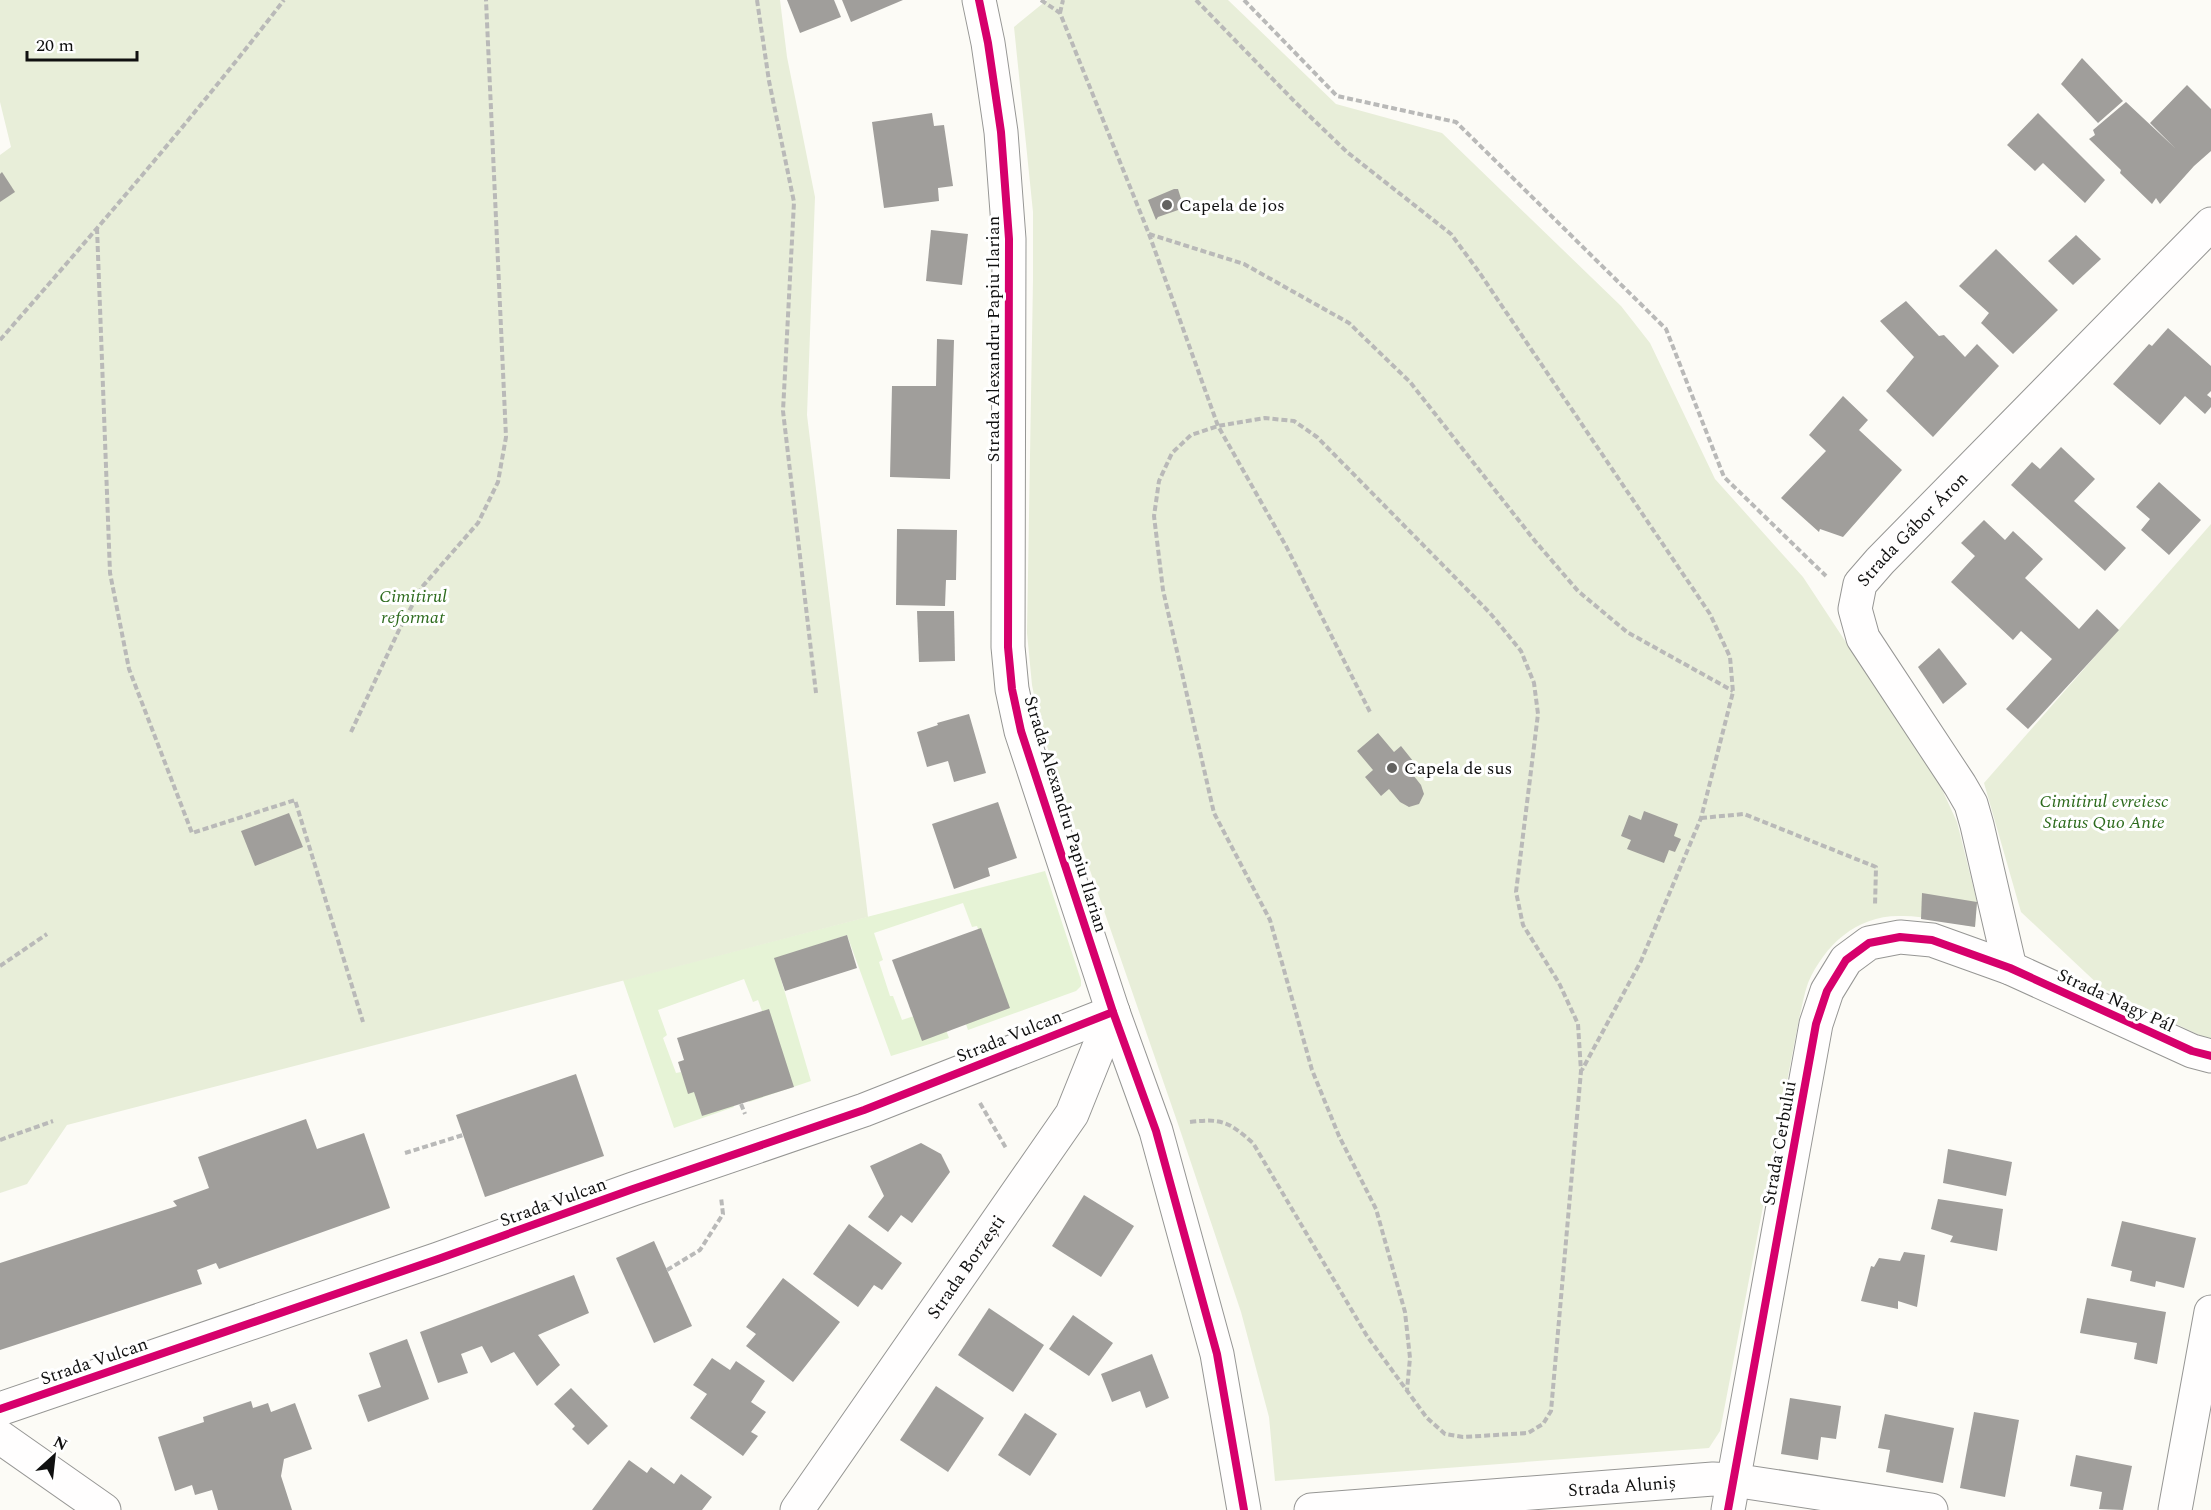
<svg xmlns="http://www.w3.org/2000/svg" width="2211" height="1510" font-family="Spectral,serif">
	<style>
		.green { fill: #e6f3d6 }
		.cemetery { fill: #e8eed9 }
		.building { fill: #a09e9b }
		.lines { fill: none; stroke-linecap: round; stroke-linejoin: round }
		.minor-casing { stroke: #969694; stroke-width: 35 }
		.tertiary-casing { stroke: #969694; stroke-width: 35 }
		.path { stroke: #b9b9b8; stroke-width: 4; stroke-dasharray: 6 3; stroke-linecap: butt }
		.minor { stroke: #fffefe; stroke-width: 33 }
		.tertiary { stroke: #fffefe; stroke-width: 33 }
		.cycleway-casing { stroke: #fff; stroke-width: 11 }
		.cycleway { stroke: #d6006c; stroke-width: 8 }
		.poi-dot { fill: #636260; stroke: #fff; stroke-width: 2 }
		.labels { text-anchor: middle; stroke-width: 6; stroke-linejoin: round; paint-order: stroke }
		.poi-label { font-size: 18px; fill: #101010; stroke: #fff; text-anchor: start }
		.street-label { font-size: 18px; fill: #101010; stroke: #fff }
		.park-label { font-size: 18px; font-style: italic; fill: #2d6b1d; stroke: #fff }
	</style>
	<rect width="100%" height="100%" fill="#fcfbf6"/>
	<path class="green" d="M1045,871L1081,980V986L1076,991L968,1030L958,1001L991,965L977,926L972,927L963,903L874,933L883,960L879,962L890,996H893L902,1020L938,1008L949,1038L891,1056L847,935L775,959L811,1081L749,1102L740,1075L771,1036L758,1000L753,1002L744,979L658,1010L667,1035L663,1038L676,1073L681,1072L689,1093L725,1080L734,1107L674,1128L623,980Z"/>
	<g class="cemetery">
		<path d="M0,0H780L787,57L815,197L807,415L868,917L67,1125L27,1184L0,1193V155L11,147L0,102Z"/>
		<path d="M1047,0H1228L1336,104L1442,133L1621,306L1650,343L1715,479L1803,577L1940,785L1957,822L1977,902L1975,927C1952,923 1926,916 1903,916C1858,914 1825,944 1808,983C1804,994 1802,1007 1799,1019L1720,1431L1709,1448L1275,1481L1269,1417L1241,1312L1178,1124L1041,729L1032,685L1027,633L1033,280V212L1014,27Z"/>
		<path d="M2211,524V1038L2201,1036L2102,988L2021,912L1984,783Z"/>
	</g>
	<g class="building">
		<path d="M787,0H834L841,17L800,33Z"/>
		<path d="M842,0H903L851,22Z"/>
		<path d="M2082,58L2123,101L2098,123L2061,84Z"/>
		<path d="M2187,85L2211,109V151L2194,166L2160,204L2156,198L2152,204L2120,173L2121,170L2089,139L2095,135L2093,130L2126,102L2175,148L2150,123Z"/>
		<path d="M932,113L934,126L944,125L953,186L938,188L939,201L884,208L872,122Z"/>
		<path d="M2038,113L2105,180L2085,203L2043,163L2035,171L2007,145Z"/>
		<path d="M2,172L15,192L0,202V174Z"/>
		<path d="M1174,189H1178L1184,208L1158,217L1156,220L1148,200Z"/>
		<path d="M931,230L968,234L962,285L926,281Z"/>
		<path d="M2076,235L2101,259L2073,285L2048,261Z"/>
		<path d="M1996,249L2058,310L2013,354L1981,323L1989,313L1959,286Z"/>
		<path d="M1906,301L1939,336L1944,335L1965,357L1977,344L1999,366L1933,437L1886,391L1914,357L1880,321Z"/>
		<path d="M2168,328L2211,366V391L2207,395L2211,398V407L2205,414L2185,396L2160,425L2113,384L2149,344L2152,346Z"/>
		<path d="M937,339L954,340L950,479L890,477L892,386H936Z"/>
		<path d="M1843,396L1868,420L1859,430L1902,470L1843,537L1820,529L1819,532L1781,498L1826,451L1809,435Z"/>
		<path d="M2061,447L2095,479L2074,501L2126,548L2105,571L2011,485L2032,462L2040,469Z"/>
		<path d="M2159,482L2201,520L2169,555L2141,530L2150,519L2136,507Z"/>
		<path d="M1984,520L2005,540L2013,531L2043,559L2025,578L2079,629L2097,609L2119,630L2028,729L2006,709L2052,659L2021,631L2013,640L1951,582L1975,556L1961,543Z"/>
		<path d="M897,529L957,530L956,580H946L945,606L896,605Z"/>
		<path d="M917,611H954L955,661L919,662Z"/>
		<path d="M1939,648L1967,684L1943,704L1918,667Z"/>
		<path d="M969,714L986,773L954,782L948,761L927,767L917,732L938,725L937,723Z"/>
		<path d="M1378,733L1394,752L1401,746L1417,766L1410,771L1421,785L1424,794L1419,804L1409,807L1400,802L1389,789L1381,796L1365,777L1373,770L1357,751Z"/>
		<path d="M998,802L1017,858L988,868L990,876L954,889L932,824Z"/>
		<path d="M1644,811L1678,824L1674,836L1681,839L1675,852L1669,850L1664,863L1627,849L1631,840L1621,836L1629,815L1641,820Z"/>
		<path d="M289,813L303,847L255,866L241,831Z"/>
		<path d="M1922,893L1977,902L1975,927L1921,919Z"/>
		<path d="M981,928L1010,1008L922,1041L892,960Z"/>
		<path d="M847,935L857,968L785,991L774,958Z"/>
		<path d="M769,1009L794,1087L702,1116L694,1092L688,1094L678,1062L684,1060L677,1038Z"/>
		<path d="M576,1074L604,1156L485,1197L456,1115Z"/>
		<path d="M306,1119L317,1149L364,1133L390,1208L219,1269L216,1263L197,1270L202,1284L0,1350V1263L177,1206L173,1201L209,1188L198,1157Z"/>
		<path d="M921,1143L941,1154L950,1172L912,1223L901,1215L888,1232L868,1217L884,1196L870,1166Z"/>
		<path d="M1948,1149L2012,1162L2006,1196L1943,1183Z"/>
		<path d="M1084,1195L1134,1226L1101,1277L1052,1246Z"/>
		<path d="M1938,1199L2003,1209L1997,1251L1950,1242L1953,1236L1931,1229Z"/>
		<path d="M2122,1221L2196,1238L2184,1288L2156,1281L2155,1287L2130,1281L2132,1271L2111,1266Z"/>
		<path d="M849,1224L902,1263L882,1290L874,1285L858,1307L813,1274Z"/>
		<path d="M654,1241L692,1326L654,1343L616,1258Z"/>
		<path d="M1904,1252L1925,1255L1917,1307L1898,1301V1309L1861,1301L1871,1266L1874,1267L1879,1258L1900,1261Z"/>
		<path d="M574,1275L589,1313L538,1335L560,1365L537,1386L514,1352L491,1363L482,1346L461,1354L468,1373L438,1383L420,1332Z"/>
		<path d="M783,1278L840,1322L793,1382L746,1346L756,1334L746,1327Z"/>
		<path d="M2087,1298L2166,1312L2157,1364L2134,1359L2137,1343L2080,1333Z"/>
		<path d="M989,1308L1044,1345L1013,1392L958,1355Z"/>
		<path d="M1073,1315L1113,1343L1089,1376L1049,1349Z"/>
		<path d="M407,1339L429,1399L368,1422L358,1395L381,1387L369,1353Z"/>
		<path d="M1152,1354L1169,1398L1146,1408L1140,1391L1112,1402L1101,1374Z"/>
		<path d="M712,1358L730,1370L736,1361L765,1381L751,1402L766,1412L751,1432L758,1436L743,1456L690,1418L707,1394L693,1385Z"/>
		<path d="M936,1386L984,1418L948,1472L900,1440Z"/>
		<path d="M571,1388L608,1426L588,1445L572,1429L575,1426L554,1404Z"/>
		<path d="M1790,1398L1841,1406L1836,1439L1821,1437L1818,1460L1781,1454Z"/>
		<path d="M251,1401L253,1408L268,1403L271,1412L295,1403L312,1449L284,1459L281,1476L292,1510H218L212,1490L195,1495L192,1485L175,1491L158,1437L204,1422L203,1417Z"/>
		<path d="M1974,1412L2019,1420L2005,1497L1960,1488Z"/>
		<path d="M1025,1413L1057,1434L1030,1476L998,1455Z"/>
		<path d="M1885,1414L1954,1428L1943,1483L1886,1472L1890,1450L1878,1448Z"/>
		<path d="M2076,1455L2132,1466L2123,1510L2099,1509L2102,1492L2070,1486Z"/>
		<path d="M629,1460L647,1473L651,1467L674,1484L681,1474L712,1497L702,1510H592Z"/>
	</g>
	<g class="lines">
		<defs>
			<g id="minor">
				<path id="s1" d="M2010,968L1977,825L1971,804L1960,785L1863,638L1855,609L1860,584L1880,561L2211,224"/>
				<path d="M0,1409L438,1259L633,1189L864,1110L1113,1012"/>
				<path d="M0,1437L104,1510"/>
				<path id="s2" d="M797,1510L1072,1114L1113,1012"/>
				<path id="s3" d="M1311,1510L1713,1479L1733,1480L1931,1510"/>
				<path d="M1728,1510L1816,1024L1827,991L1846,960L1869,943L1900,937L1932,940L2010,968L2192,1051L2211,1056"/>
				<path d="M2175,1510L2211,1312"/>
			</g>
			<path id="tertiary" d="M979,0L988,43L1001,132L1009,239L1008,647L1012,689L1021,731L1113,1012L1156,1131L1217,1354L1244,1510"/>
		</defs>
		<use href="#minor" class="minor-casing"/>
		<use href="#tertiary" class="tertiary-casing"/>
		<g class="path">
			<path d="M757,0L769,81L794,202L783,411L816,693"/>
			<path d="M1041,0L1060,13L1149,234L1218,426L1286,546L1371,714"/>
			<path d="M1196,0L1296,103L1347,152L1451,234L1479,272L1710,614L1730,657L1733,692L1701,818L1641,961L1582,1070"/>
			<path d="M1244,0L1337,96L1456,122L1666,329L1724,477L1826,576"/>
			<path d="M1060,13L1063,0"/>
			<path d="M97,228L110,573L129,669L192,833L295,800L363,1022"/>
			<path d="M1149,234L1244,264L1349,323L1410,382L1535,541L1578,591L1627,632L1733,691"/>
			<path d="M0,340C97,229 194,117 284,0"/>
			<path d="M351,732L399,630L422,587L478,523L498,482L506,437L486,0"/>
			<path d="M1701,818L1744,814L1876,867L1875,906"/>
			<path d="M0,966L47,934"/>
			<path d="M980,1103L1006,1148"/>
			<path d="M741,1104L745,1114"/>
			<path d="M1190,1122C1222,1118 1229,1122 1253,1143L1367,1336L1427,1418L1445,1434L1463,1437L1528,1433L1543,1424L1551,1411L1581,1071L1578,1024L1559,983L1523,925L1516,892L1538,714L1534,683L1521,651L1490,613L1317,437L1294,421L1265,418L1218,426L1191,435L1172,453L1159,481L1154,516L1163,590L1214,813L1270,920L1312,1070L1339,1136L1376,1209L1405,1312L1410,1358L1407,1390"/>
			<path d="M0,1140L53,1121"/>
			<path d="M405,1153L463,1135"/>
			<path d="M667,1270L700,1250L723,1214L721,1197"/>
		</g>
		<use href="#minor" class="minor"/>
		<use href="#tertiary" class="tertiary"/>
		<defs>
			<g id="cycleway">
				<path d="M979,0L988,43L1001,132L1009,239L1008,647L1012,689L1021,731L1113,1012L1156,1131L1217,1354L1244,1510"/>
				<path d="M0,1409L438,1259L633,1189L864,1110L1113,1012"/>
				<path d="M1728,1510L1816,1024L1827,991L1846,960L1869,943L1900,937L1932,940L2010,968L2192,1051L2211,1056"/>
			</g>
		</defs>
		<use href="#cycleway" class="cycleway-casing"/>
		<use href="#cycleway" class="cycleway"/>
	</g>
	<g class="poi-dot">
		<circle cx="1167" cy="205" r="6"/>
		<circle cx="1392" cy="768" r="6"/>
	</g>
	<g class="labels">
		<g class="poi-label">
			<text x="1179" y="211">Capela de jos</text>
			<text x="1404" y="774">Capela de sus</text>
		</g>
		<g class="street-label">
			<text transform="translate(993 339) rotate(-90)" y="6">Strada Alexandru Papiu Ilarian</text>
			<text dy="6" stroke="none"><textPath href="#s1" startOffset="498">Strada Gábor Áron</textPath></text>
			<text transform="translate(1066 814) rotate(73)" y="6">Strada Alexandru Papiu Ilarian</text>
			<text transform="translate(2116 1000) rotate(25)" y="6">Strada Nagy Pál</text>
			<text transform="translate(1009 1036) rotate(-22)" y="6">Strada Vulcan</text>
			<text transform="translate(1779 1143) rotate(-80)" y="6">Strada Cerbului</text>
			<text transform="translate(553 1202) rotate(-20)" y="6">Strada Vulcan</text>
			<text dy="6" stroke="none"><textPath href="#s2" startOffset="296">Strada Borzești</textPath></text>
			<text transform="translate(94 1361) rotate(-19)" y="6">Strada Vulcan</text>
			<text dy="6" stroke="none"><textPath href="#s3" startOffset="312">Strada Aluniș</textPath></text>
		</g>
		<g class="park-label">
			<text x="413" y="602">Cimitirul<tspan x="413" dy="21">reformat</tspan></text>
			<text x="2104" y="807">Cimitirul evreiesc<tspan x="2104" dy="21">Status Quo Ante</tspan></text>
		</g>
	</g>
	<g transform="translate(54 1456) rotate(27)" stroke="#ffffff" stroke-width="4.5" paint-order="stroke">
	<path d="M0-4.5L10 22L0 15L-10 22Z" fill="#101010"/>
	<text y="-9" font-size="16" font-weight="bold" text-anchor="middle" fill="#101010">N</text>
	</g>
	<path d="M27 51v9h110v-9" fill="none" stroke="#101010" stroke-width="3"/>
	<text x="36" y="51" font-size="18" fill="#101010" stroke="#ffffff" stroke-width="4.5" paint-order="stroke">20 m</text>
</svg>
